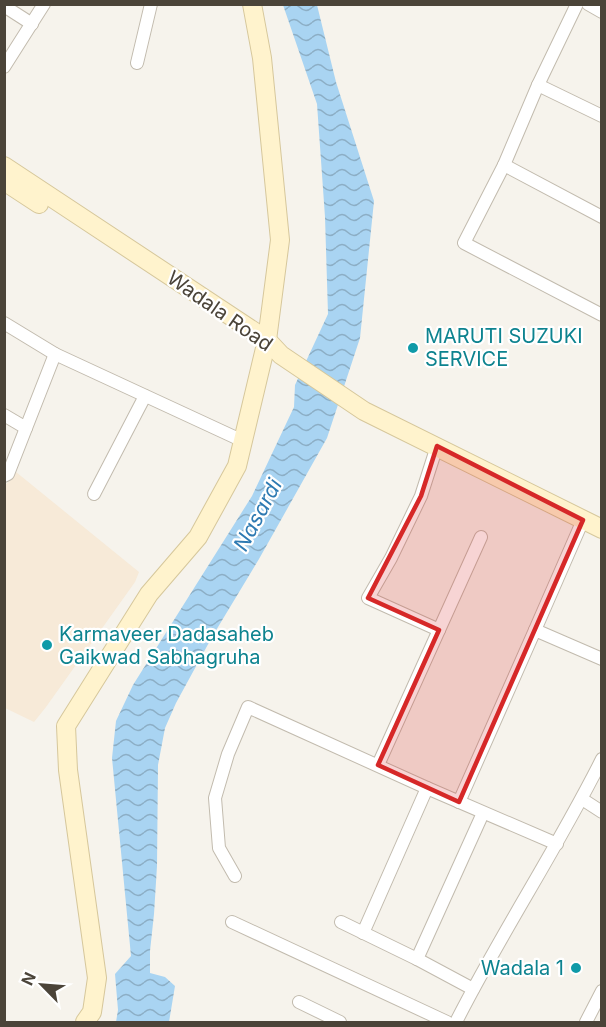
<svg xmlns="http://www.w3.org/2000/svg" width="606" height="1027" font-family="Inter,sans-serif">
	<style>
		.commercial { fill: #f7ead8 }
		.water { fill: url(#water-waves) }
		.lines { fill: none; stroke-linecap: round; stroke-linejoin: round }
		.street-casing { stroke: #c2bbae; stroke-width: 14 }
		.secondary-casing { stroke: #d6c79b; stroke-width: 20 }
		.street { stroke: #fff; stroke-width: 12 }
		.secondary { stroke: #fff3cd; stroke-width: 18 }
		.marked { fill: #d62828; fill-opacity: 0.2; stroke: #d62828; stroke-width: 4.5; stroke-linejoin: round }
		.culture-dot { fill: #0f9aa8; stroke: #fff; stroke-width: 2 }
		.labels { text-anchor: middle; stroke-width: 4.5; stroke-linejoin: round; paint-order: stroke }
		.street-label { font-size: 20px; fill: #4b4439; stroke: #fff }
		.culture-label { font-size: 20px; fill: #0d838f; stroke: #fff; text-anchor: start }
		.water-label { font-size: 21px; font-style: italic; fill: #2e7ab2; stroke: #fff }
	</style>
	<defs>
		<pattern id="water-waves" width="16" height="10" patternUnits="userSpaceOnUse" patternTransform="scale(1.5)"><rect width="16" height="10" fill="#a9d4f2"/><path d="M0 5q4-4 8 0t8 0" fill="none" stroke="#8caec5"/></pattern>
	</defs>
	<rect width="100%" height="100%" fill="#f6f3ec"/>
	<path class="commercial" d="M16,472L139,572L135,582L46,707L34,722L5,708V485L13,478Z"/>
	<path class="water" d="M283,5H317L336,82L374,201L360,338L327,438L259,559L212,637L176,703L165,728L158,765L157,866L154,914L150,951V973L165,977L175,986L169,1022H116L118,1010L115,974L131,956L112,758L116,721L133,685L252,496L294,407L295,385L328,314L325,217L317,104Z"/>
	<g class="lines">
		<defs>
			<g id="street">
				<path d="M577,4L538,85L504,165L464,243L602,315"/>
				<path d="M588,4L602,12"/>
				<path d="M4,6L32,24"/>
				<path d="M137,63L151,4"/>
				<path d="M4,67L44,4"/>
				<path d="M538,85L602,116"/>
				<path d="M504,165L602,217"/>
				<path d="M4,323L55,354"/>
				<path d="M4,415L26,428"/>
				<path d="M437,446L421,496L391,558L368,598L439,630"/>
				<path d="M4,476L8,474L55,354L243,441"/>
				<path d="M94,494L145,396"/>
				<path d="M535,630L583,520"/>
				<path d="M378,765L481,537"/>
				<path d="M582,799L602,812"/>
				<path d="M459,802L535,630L602,659"/>
				<path d="M235,876L219,848L215,798L228,754L248,707L427,788L557,844"/>
				<path d="M232,922L447,1022"/>
				<path d="M341,922L417,959L473,989"/>
				<path d="M363,933L427,788"/>
				<path d="M417,959L483,813"/>
				<path d="M299,1002L340,1022"/>
				<path d="M456,1022C501,933 557,849 602,759"/>
				<path d="M586,1022L602,991"/>
			</g>
			<g id="secondary">
				<path d="M4,166L267,340L281,355L364,411L602,529"/>
				<path d="M4,181L39,204"/>
				<path d="M85,1022L92,1012L97,978L68,770L66,726L149,594L198,537L237,466L267,340L280,240L262,58L252,4"/>
			</g>
		</defs>
		<use href="#street" class="street-casing"/>
		<use href="#secondary" class="secondary-casing"/>
		<use href="#street" class="street"/>
		<use href="#secondary" class="secondary"/>
	</g>
	<path class="marked" d="M437,446L583,520L459,802L378,765L439,630L368,598L421,496Z"/>
	<g class="culture-dot">
		<circle cx="413" cy="348" r="6"/>
		<circle cx="47" cy="645" r="6"/>
		<circle cx="576" cy="968" r="6"/>
	</g>
	<g class="labels">
		<g class="street-label">
			<text transform="translate(220 311) rotate(35)" y="7">Wadala Road</text>
		</g>
		<g class="culture-label">
			<text x="425" y="343">MARUTI SUZUKI<tspan x="425" dy="23">SERVICE</tspan></text>
			<text x="59" y="641">Karmaveer Dadasaheb<tspan x="59" dy="23">Gaikwad Sabhagruha</tspan></text>
			<text x="564" y="975" text-anchor="end">Wadala 1</text>
		</g>
		<g class="water-label">
			<text transform="translate(258 515) rotate(-62)" y="7">Nasardi</text>
		</g>
	</g>
	<rect width="606" height="1027" fill="none" stroke="#4b4439" stroke-width="12"/>
	<g transform="translate(42 985) rotate(295)" stroke="#ffffff" stroke-width="4.5" paint-order="stroke">
	<path d="M0-4.5L10 22L0 15L-10 22Z" fill="#4b4439"/>
	<text y="-9" font-size="16" font-weight="bold" text-anchor="middle" fill="#4b4439">N</text>
	</g>
</svg>
